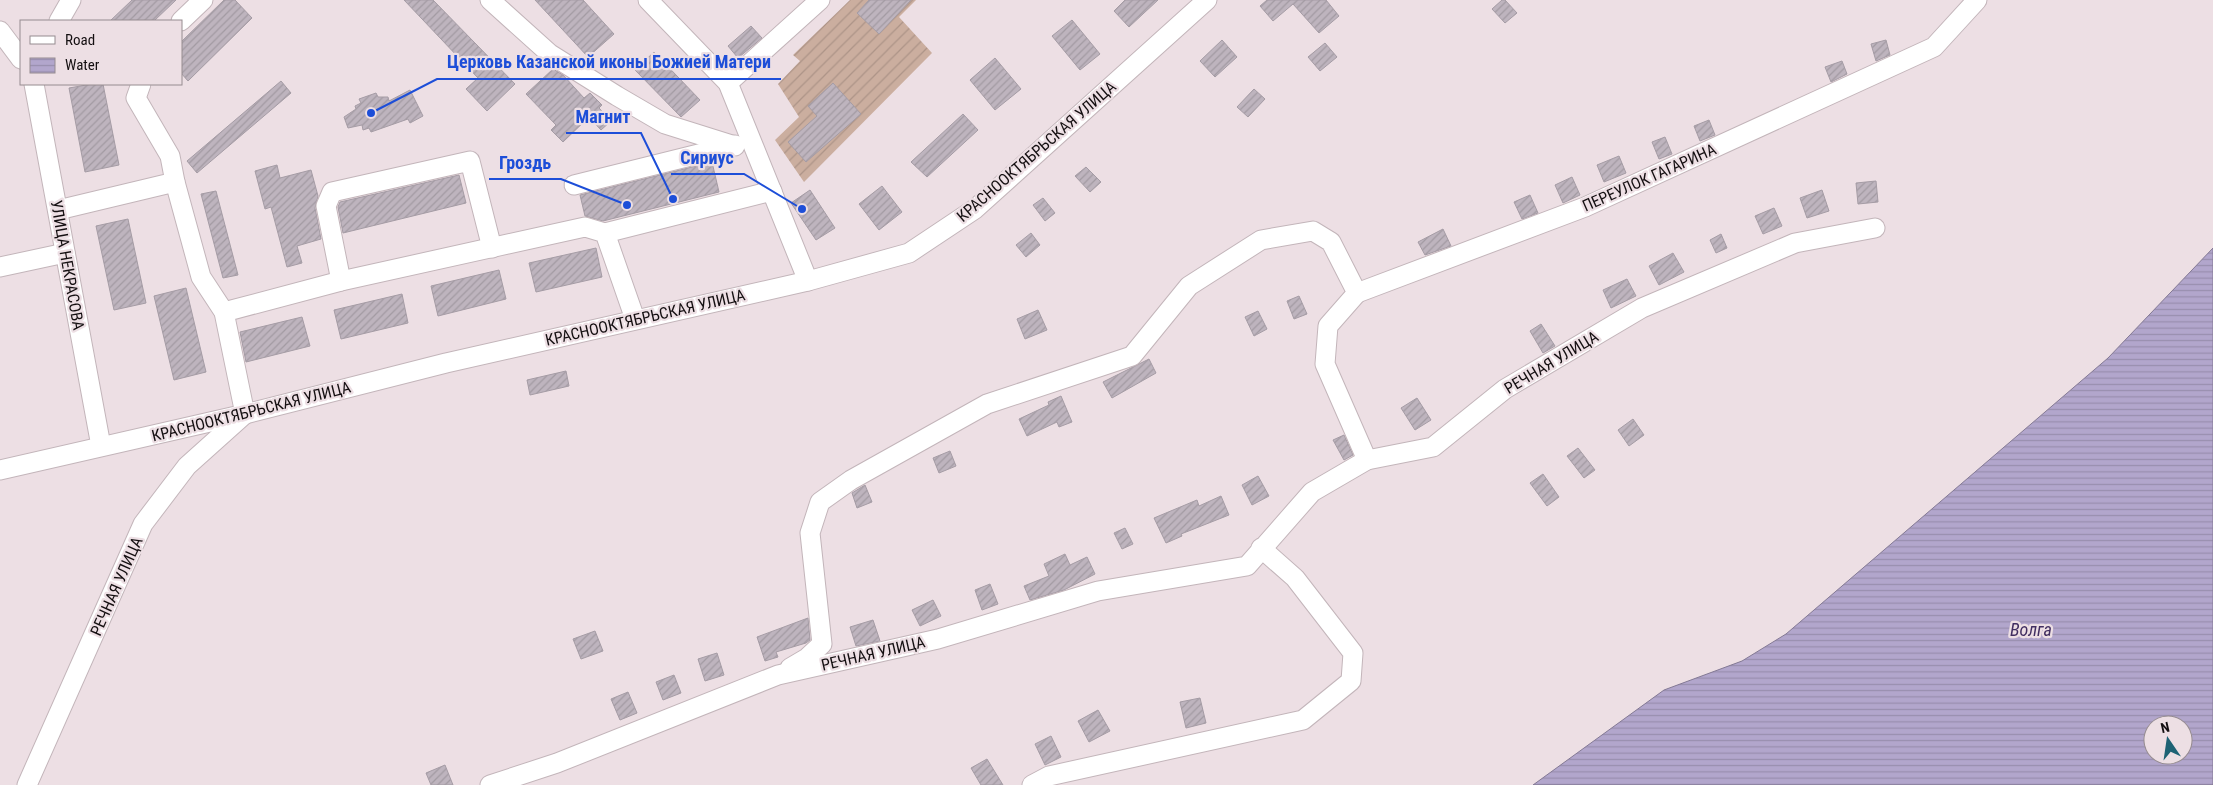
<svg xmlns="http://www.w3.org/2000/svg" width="2213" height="785" font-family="'Roboto Condensed',sans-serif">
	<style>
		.garden { fill: url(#garden-furrows) }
		.water { fill: url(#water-rules); stroke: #837994; fill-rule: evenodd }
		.building { fill: url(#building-hatch); stroke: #a59ca5 }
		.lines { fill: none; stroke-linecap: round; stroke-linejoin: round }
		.minor-casing { stroke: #c3b5ba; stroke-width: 21 }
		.minor { stroke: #fff; stroke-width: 19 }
		.labels { text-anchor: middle; stroke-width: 4.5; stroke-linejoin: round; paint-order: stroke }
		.street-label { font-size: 16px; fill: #140f11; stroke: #eddfe4 }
		.water-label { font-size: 18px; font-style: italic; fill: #412e61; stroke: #eddfe4 }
		.leader { fill: none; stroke: #1d4ed8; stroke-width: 2 }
		.callout-dot { fill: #1d4ed8; stroke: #eddfe4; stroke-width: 2 }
		.callout-label { font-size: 18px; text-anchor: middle; font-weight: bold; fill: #1d4ed8; stroke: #eddfe4; stroke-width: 4.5; stroke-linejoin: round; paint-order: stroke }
	</style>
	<defs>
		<pattern id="garden-furrows" width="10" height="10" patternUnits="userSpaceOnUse" patternTransform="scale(1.25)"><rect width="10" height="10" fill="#cbae9f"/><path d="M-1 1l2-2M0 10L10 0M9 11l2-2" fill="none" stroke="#ad9488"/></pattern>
		<pattern id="water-rules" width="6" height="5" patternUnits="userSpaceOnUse" patternTransform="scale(1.25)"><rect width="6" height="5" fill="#b2a6cc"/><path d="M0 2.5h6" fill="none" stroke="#988eae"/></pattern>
		<pattern id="building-hatch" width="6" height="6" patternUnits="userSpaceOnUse" patternTransform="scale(1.25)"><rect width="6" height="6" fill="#beb4be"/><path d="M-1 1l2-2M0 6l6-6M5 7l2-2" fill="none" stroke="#a29aa2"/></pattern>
	</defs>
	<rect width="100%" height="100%" fill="#eddfe4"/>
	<path class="garden" d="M850,0H916L899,17L932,53L804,182L775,140L799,117L778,84L800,61L793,55Z"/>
	<path class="water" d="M2213,248V785H1533L1664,690L1742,661L1786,634L2108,358ZM2153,725H2183V755H2153Z"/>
	<g class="building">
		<path d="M132,0H176L154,21H110Z"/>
		<path d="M224,0H235L252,18L188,81L181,73V42Z"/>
		<path d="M404,0H433L515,84L487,111L466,89L478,78Z"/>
		<path d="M535,0H583L614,34L588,57Z"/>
		<path d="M869,0H911L879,34L857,13Z"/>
		<path d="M1125,0H1158L1129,27L1114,11Z"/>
		<path d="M1267,0H1326L1339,16L1319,33L1293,4L1273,21L1260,6Z"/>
		<path d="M1502,0H1505L1517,13L1505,23L1492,9Z"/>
		<path d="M1072,20L1100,54L1080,70L1052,36Z"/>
		<path d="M751,26L762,38L738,58L728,46Z"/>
		<path d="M1222,40L1237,57L1215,77L1200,61Z"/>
		<path d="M1886,40L1890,55L1876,61L1871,44Z"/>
		<path d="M1325,43L1337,57L1320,71L1308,57Z"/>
		<path d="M654,52L700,100L681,117L635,70Z"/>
		<path d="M995,58L1021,89L995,110L970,80Z"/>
		<path d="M1842,61L1847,74L1831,82L1825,67Z"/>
		<path d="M553,69L563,75L584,98L590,93L602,105L599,108L611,121L601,130L589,117L563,142L551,130L556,125L526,94Z"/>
		<path d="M281,81L291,93L197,173L187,161Z"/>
		<path d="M833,83L861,114L806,162L788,142L817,116L808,106Z"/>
		<path d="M92,84H103L119,165L85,172L69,88Z"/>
		<path d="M1254,89L1265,99L1248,117L1237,107Z"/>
		<path d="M410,90L423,116L410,123L408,119L371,132L369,128L363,130L362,125L348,128L344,117L356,109L355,106L361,103L359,99L376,93L378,97H388L389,101Z"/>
		<path d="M963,114L978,130L927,177L911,162Z"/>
		<path d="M1709,120L1715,135L1700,141L1694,126Z"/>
		<path d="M1665,137L1672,154L1659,159L1652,142Z"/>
		<path d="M1619,156L1626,173L1604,182L1597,165Z"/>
		<path d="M712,162L719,192L603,221L585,216L580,195Z"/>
		<path d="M277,165L280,178L311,170L318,196L315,208L321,239L297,246L302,263L287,267L271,207L265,209L255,171Z"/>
		<path d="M1086,167L1101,182L1090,192L1075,176Z"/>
		<path d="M459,175L466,203L343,233L338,207L340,202Z"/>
		<path d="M1572,177L1580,195L1563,203L1555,185Z"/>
		<path d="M1876,181L1878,202L1858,204L1856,183Z"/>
		<path d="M882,186L902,212L879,230L859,204Z"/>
		<path d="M810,190L835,228L816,240L791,203Z"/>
		<path d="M1822,190L1829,211L1807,218L1800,198Z"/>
		<path d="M216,191L238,275L223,278L201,194Z"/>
		<path d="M1530,195L1538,213L1522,219L1514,202Z"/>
		<path d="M1043,198L1055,213L1045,221L1033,205Z"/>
		<path d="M1774,208L1782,226L1763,234L1755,216Z"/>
		<path d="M128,219L146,303L114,310L96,226Z"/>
		<path d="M1443,229L1451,246L1425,255L1418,242Z"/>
		<path d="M1031,233L1040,245L1026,257L1016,245Z"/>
		<path d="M1721,234L1727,248L1716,253L1710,240Z"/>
		<path d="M596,248L602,277L536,292L529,263Z"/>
		<path d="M1673,253L1684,272L1659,285L1649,266Z"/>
		<path d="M499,270L506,299L438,316L431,286Z"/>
		<path d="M1627,279L1636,296L1611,308L1603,290Z"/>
		<path d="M186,288L206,372L174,380L154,296Z"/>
		<path d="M402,294L408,323L341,339L334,310Z"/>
		<path d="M1299,296L1307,314L1294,319L1287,301Z"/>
		<path d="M1038,310L1047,330L1025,339L1017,319Z"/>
		<path d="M1258,311L1267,329L1254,336L1245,317Z"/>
		<path d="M302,317L310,346L246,362L240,332Z"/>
		<path d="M1541,324L1555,346L1543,353L1530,331Z"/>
		<path d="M1149,359L1156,373L1112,398L1103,382Z"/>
		<path d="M566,371L569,386L530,395L527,380Z"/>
		<path d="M1061,396L1072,422L1059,427L1057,422L1027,436L1019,419L1049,405L1048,402Z"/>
		<path d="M1417,398L1431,420L1415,430L1401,408Z"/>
		<path d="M1633,419L1644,435L1629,446L1618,430Z"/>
		<path d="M1344,435L1353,455L1344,460L1333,440Z"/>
		<path d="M1578,448L1595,470L1584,478L1567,456Z"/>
		<path d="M950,451L956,466L939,473L933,458Z"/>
		<path d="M1543,474L1559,497L1547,506L1530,483Z"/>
		<path d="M1258,476L1269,496L1252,505L1242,485Z"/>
		<path d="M865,485L872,502L857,508L852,493Z"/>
		<path d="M1221,496L1229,515L1181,534L1182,536L1166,543L1154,518L1197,500L1199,506Z"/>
		<path d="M1125,528L1133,544L1122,549L1114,533Z"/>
		<path d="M1065,554L1070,565L1087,557L1095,574L1064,590L1030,600L1024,586L1049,576L1044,564Z"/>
		<path d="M990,584L998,604L982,610L975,590Z"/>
		<path d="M933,600L941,616L920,626L912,610Z"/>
		<path d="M808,618L810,640L806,643L776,652L778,657L765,661L757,637Z"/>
		<path d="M873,620L880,641L856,646L850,627Z"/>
		<path d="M595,631L603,651L581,659L573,639Z"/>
		<path d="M717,653L724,675L705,681L698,659Z"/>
		<path d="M674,675L681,693L663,700L656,682Z"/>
		<path d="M628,692L637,713L620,720L611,699Z"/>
		<path d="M1200,698L1206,723L1186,728L1180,702Z"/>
		<path d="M1098,710L1110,731L1089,742L1078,721Z"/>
		<path d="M1051,736L1061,757L1045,765L1035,744Z"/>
		<path d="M987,759L1003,785H981L971,768Z"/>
		<path d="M445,765L453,785H431L426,773Z"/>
	</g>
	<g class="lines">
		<defs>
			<g id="minor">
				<path d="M490,0L550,54L617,96L665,124L735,146"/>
				<path d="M648,0L728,83L808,281"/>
				<path d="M59,21L71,0"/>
				<path d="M181,21L203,0"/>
				<path d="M0,31L21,59"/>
				<path d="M728,83L820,0"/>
				<path d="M34,84L101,446"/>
				<path d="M574,185L735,145"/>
				<path d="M58,210L175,182L170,156L136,98L141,84"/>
				<path d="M605,233L772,191"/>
				<path d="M0,267L65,253"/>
				<path d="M341,281L326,206L332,192L470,161L492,248"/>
				<path d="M1357,293L1585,207L1934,47L1977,0"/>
				<path d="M224,312L341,281L585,227L605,233L635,319"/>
				<path d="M0,470L245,414L446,363L808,281L909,253L975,209L1207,0"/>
				<path d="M790,668L807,658L822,644L810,533L820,502L851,480L987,404L1132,356L1189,286L1261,240L1313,231L1331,242L1357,293L1328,326L1325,364L1367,460"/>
				<path d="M27,785L143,524L187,466L245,414L224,312L201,277L175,182"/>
				<path d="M490,785L557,763L778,675L938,639L1098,591L1247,566L1312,492L1367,460L1433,447L1505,389L1642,308L1795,243L1875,228"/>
				<path d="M1032,785L1049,776L1303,720L1351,681L1353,653L1295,578L1261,548"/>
			</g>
		</defs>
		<use href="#minor" class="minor-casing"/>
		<use href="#minor" class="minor"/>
	</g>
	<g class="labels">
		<g class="street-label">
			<text transform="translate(1036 151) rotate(-41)" y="6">КРАСНООКТЯБРЬСКАЯ УЛИЦА</text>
			<text transform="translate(1649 177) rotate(-24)" y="6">ПЕРЕУЛОК ГАГАРИНА</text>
			<text transform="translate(68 265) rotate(80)" y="6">УЛИЦА НЕКРАСОВА</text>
			<text transform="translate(645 317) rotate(-13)" y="6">КРАСНООКТЯБРЬСКАЯ УЛИЦА</text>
			<text transform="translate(1551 362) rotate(-31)" y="6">РЕЧНАЯ УЛИЦА</text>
			<text transform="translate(251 411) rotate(-14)" y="6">КРАСНООКТЯБРЬСКАЯ УЛИЦА</text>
			<text transform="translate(116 586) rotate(-66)" y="6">РЕЧНАЯ УЛИЦА</text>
			<text transform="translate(873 653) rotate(-13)" y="6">РЕЧНАЯ УЛИЦА</text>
		</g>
		<g class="water-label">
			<text x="2031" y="636">Волга</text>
		</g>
	</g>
	<path class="leader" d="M371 113L437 79H781M673 199L641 133H566M802 209L744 174H671M627 205L561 179H489"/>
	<g class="callout-dot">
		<circle cx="371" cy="113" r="5"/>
		<circle cx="673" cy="199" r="5"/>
		<circle cx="802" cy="209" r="5"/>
		<circle cx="627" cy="205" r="5"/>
	</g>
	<g class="callout-label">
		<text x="609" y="68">Церковь Казанской иконы Божией Матери</text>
		<text x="603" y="123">Магнит</text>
		<text x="707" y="164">Сириус</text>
		<text x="525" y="169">Гроздь</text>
	</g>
	<rect x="20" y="20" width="162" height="65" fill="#eddfe4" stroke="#968c90"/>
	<rect x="30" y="36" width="25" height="8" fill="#ffffff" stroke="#968c90"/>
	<text x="65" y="45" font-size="15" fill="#140f11">Road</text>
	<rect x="30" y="58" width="25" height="15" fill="url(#water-rules)" stroke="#968c90"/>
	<text x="65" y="70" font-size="15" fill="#140f11">Water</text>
	<g transform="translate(2168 740) rotate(347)"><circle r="24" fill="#eddfe4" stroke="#968c90"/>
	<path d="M0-4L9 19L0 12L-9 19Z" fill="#1e6274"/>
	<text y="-8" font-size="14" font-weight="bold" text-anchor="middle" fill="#140f11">N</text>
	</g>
</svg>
